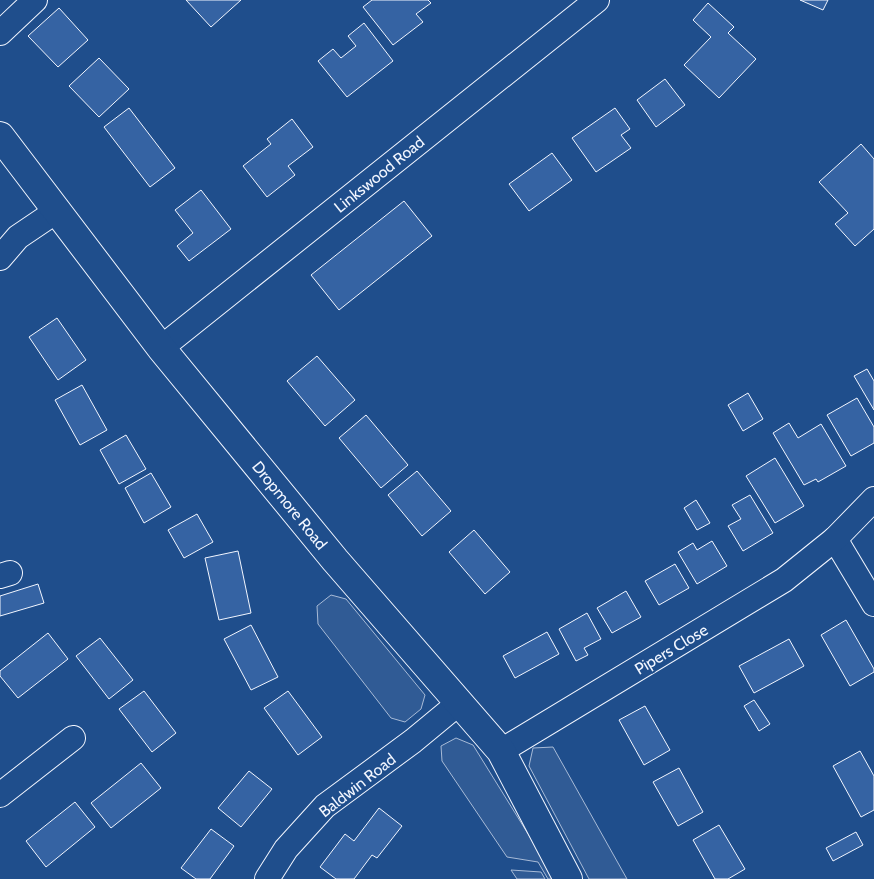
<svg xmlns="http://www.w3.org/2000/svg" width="874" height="879" font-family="Cabin,sans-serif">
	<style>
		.built { fill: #305b95; stroke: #a8bbd7 }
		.building { fill: #3563a3; stroke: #f2f6ff }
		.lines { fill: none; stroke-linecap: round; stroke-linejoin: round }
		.minor-casing { stroke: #f2f6ff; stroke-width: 26 }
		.tertiary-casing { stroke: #f2f6ff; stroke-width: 30 }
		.minor { stroke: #1f4e8c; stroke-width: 24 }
		.tertiary { stroke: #1f4e8c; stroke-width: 28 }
		.labels { text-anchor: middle; stroke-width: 4; stroke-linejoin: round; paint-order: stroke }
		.street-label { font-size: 16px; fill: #f2f6ff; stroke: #1f4e8c }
	</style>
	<rect width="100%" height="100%" fill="#1f4e8c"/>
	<g class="built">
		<path d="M331,595L346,599L425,695L421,709L405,722L391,718L318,624L317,606Z"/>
		<path d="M456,738L473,745L556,879H548L538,862L507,857L442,761L441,746Z"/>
		<path d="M553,747L627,879H589L529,766L533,748Z"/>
		<path d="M511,870L541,872L545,879H517Z"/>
	</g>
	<g class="building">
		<path d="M186,0H241L211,27Z"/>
		<path d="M372,0H428L431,3L416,14L423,22L393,45L363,7Z"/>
		<path d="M800,0H828L823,10Z"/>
		<path d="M708,3L734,27L728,33L756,59L719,98L684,65L711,37L693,20Z"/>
		<path d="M59,8L88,40L58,67L28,36Z"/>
		<path d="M364,23L393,61L347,97L318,61L333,49L341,58L356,46L348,36Z"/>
		<path d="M99,58L129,89L99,117L69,86Z"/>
		<path d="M665,79L685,105L656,127L637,100Z"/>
		<path d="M129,108L175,168L150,187L104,127Z"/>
		<path d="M615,108L630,129L621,135L631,148L596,172L572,138Z"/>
		<path d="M292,119L313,147L288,166L295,175L267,197L243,166L271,144L267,139Z"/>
		<path d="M861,144L874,159V229L855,246L835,224L848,213L819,182Z"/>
		<path d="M552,153L572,180L529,211L509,184Z"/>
		<path d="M201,190L231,229L189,261L177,246L193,233L175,210Z"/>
		<path d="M404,201L432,236L339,310L311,275Z"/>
		<path d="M57,318L86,360L58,380L29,337Z"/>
		<path d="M317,356L355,400L325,426L287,381Z"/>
		<path d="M867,369L874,381V410L854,376Z"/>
		<path d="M82,385L107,430L80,445L55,400Z"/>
		<path d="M748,393L763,419L743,431L728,405Z"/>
		<path d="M857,398L874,427V443L851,456L827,415Z"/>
		<path d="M366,415L408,465L381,488L339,438Z"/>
		<path d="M789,423L798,438L821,424L846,466L818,482L816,479L804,485L773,433Z"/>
		<path d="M126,435L146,469L119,484L100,450Z"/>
		<path d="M775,458L804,506L775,523L746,476Z"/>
		<path d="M417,471L451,511L422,536L388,495Z"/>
		<path d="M151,473L171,507L144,523L125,488Z"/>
		<path d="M750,495L773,533L743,551L728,526L741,519L732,505Z"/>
		<path d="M696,500L710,523L697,530L684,508Z"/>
		<path d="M197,514L213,542L184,558L168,530Z"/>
		<path d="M474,530L510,572L485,594L449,552Z"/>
		<path d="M712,541L727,566L697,584L678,552L693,543L697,550Z"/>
		<path d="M238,551L251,613L219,620L205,558Z"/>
		<path d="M675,564L689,588L659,605L645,581Z"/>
		<path d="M38,584L44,603L0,616V596Z"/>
		<path d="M626,591L641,617L612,633L597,608Z"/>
		<path d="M587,613L601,639L584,648L588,655L576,661L559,629Z"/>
		<path d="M846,620L874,669V672L850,686L821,635Z"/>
		<path d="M251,625L278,677L251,690L224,639Z"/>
		<path d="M547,632L559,654L515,678L503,656Z"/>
		<path d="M48,633L68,659L18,698L0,676V671Z"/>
		<path d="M100,638L133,680L109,699L76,656Z"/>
		<path d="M789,639L804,666L754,693L739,666Z"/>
		<path d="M144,691L176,733L152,752L119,709Z"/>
		<path d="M288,691L322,737L298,755L264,708Z"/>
		<path d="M754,700L770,724L759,731L744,706Z"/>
		<path d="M645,706L670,750L644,765L619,720Z"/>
		<path d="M860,751L874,776V810L861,817L833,766Z"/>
		<path d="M141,763L161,788L111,828L91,803Z"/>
		<path d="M679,768L703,812L678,826L653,782Z"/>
		<path d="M249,771L272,789L241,827L218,808Z"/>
		<path d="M75,802L95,827L46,867L26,841Z"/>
		<path d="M379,808L402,826L377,858L372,855L354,879H336L320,867L345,834L354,841Z"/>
		<path d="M719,825L745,869L728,879H715L693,840Z"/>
		<path d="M211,829L234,846L210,879H196L181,868Z"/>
		<path d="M856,832L863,845L833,861L826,848Z"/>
	</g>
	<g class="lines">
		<defs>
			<g id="minor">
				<path d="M0,33L35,0"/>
				<path d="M0,258L18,237L58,210"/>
				<path d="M161,348L597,0"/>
				<path d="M835,539L874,604"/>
				<path d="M0,576L10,573"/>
				<path d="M501,751L784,580L835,539L874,499"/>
				<path d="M0,795L73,738"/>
				<path d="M267,879L286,849L325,806L413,741L459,703"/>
			</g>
			<path id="tertiary" d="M0,136L161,348L335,560L501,751L568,879"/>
		</defs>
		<use href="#minor" class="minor-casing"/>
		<use href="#tertiary" class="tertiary-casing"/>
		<use href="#minor" class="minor"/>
		<use href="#tertiary" class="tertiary"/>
	</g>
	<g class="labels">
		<g class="street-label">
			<text transform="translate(379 174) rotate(-39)" y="6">Linkswood Road</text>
			<text transform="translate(290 505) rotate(51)" y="6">Dropmore Road</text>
			<text transform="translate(671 649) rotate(-31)" y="6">Pipers Close</text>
			<text transform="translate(357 785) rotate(-38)" y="6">Baldwin Road</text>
		</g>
	</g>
</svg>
